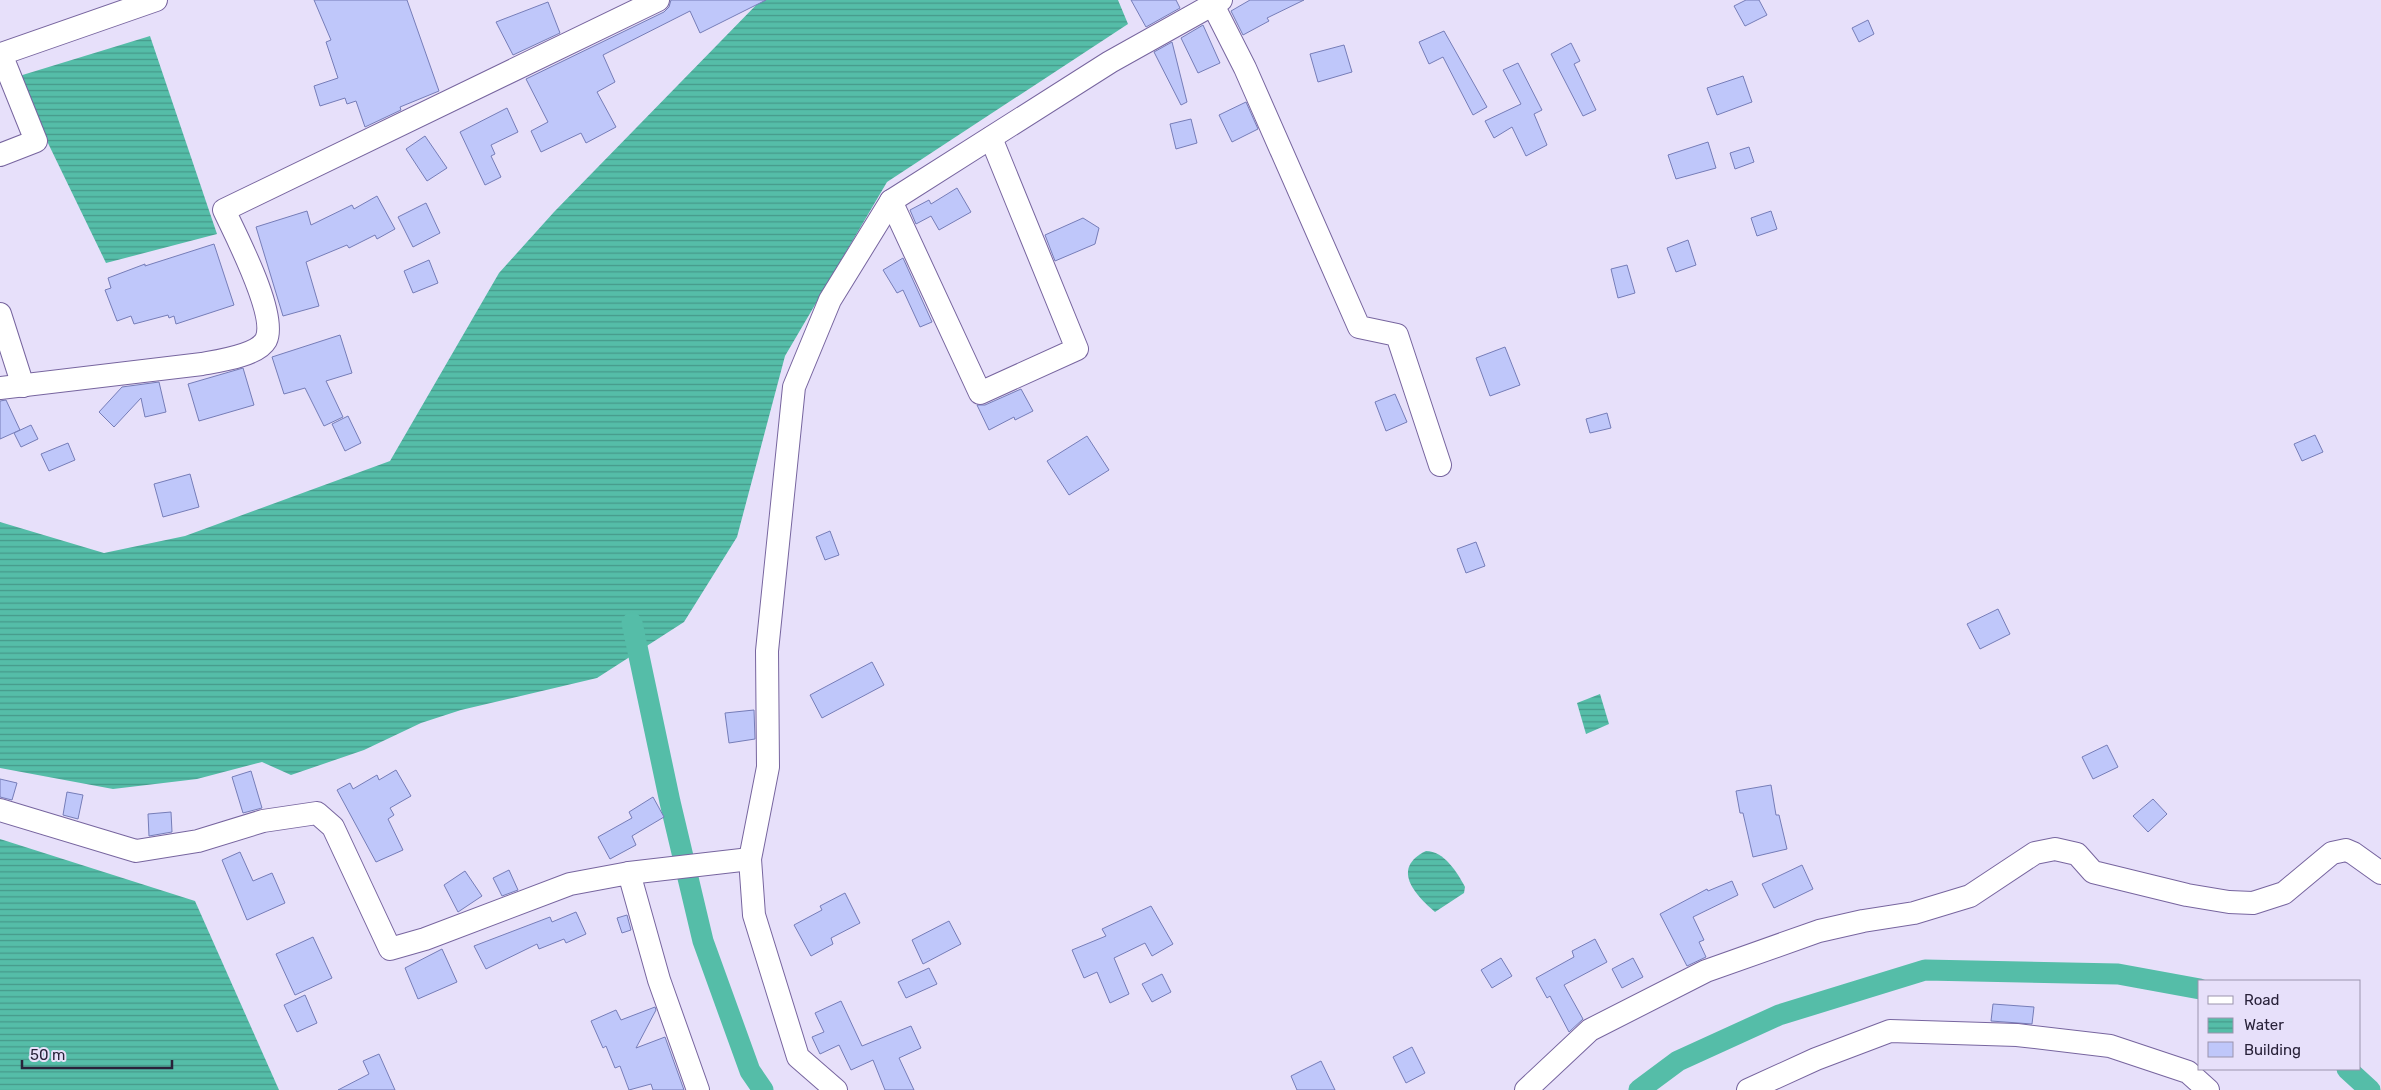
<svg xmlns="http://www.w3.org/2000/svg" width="2381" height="1090" font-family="Rubik,sans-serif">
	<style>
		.water { fill: url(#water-rules) }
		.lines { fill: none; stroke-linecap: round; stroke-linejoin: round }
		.canal { stroke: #55bda8; stroke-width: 21 }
		.building { fill: #bfc7fa; stroke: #767db8 }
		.minor-casing { stroke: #77659f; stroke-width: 24 }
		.minor { stroke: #fff; stroke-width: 22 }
	</style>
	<defs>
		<pattern id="water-rules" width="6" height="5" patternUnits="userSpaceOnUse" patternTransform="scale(1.25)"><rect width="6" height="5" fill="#55bda8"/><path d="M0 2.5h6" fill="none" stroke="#46998a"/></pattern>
	</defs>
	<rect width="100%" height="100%" fill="#e7e0fa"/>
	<g class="water">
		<path d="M761,0H1118L1128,24L887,182L785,356L737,537L684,622L597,678L461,710L421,723L364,750L291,775L262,762L197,779L113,789L0,768V522L104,553L185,536L390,461L499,273L554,212Z"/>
		<path d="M150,36L217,234L106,263L16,77Z"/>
		<path d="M1600,694L1609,724L1586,734L1577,703Z"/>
		<path d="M0,839L195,901L279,1090H0Z"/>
		<path d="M1426,851C1444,851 1457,872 1465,887L1464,893L1435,912C1414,894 1391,868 1426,851Z"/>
	</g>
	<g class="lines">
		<g class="canal">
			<path d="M632,623L670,802L703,941L750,1071L763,1090"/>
			<path d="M2347,1069L2370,1090"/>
			<path d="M1639,1090L1678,1061L1779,1015L1925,970L2118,974L2200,989"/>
		</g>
	</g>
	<g class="building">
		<path d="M314,0H407L439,91L400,107L401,110L365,127L356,101L347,104L345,98L320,106L314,86L338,78L326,42L331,40Z"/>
		<path d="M671,0H766L700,33L690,11L603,55L615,82L597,92L616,127L586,143L581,133L541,152L531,131L548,122L526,79L664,12L669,7Z"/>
		<path d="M1131,0H1176L1180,8L1146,27Z"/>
		<path d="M1250,0H1304L1267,18L1269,21L1243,35L1231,11Z"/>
		<path d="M1746,0H1759L1767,15L1745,26L1734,6Z"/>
		<path d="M548,2L560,33L513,55L496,22Z"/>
		<path d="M1868,20L1874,34L1859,42L1852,28Z"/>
		<path d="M1203,25L1220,63L1198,73L1181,38Z"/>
		<path d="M1444,31L1487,107L1473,115L1443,57L1429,64L1419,42Z"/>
		<path d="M1172,42L1187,102L1181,105L1154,52Z"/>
		<path d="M1571,43L1580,61L1574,64L1596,110L1583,116L1551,54Z"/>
		<path d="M1344,45L1352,72L1318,82L1310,54Z"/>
		<path d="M1518,63L1542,110L1534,114L1547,145L1526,156L1512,127L1494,138L1485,121L1521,104L1503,70Z"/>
		<path d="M1743,76L1752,102L1717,115L1707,88Z"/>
		<path d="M1246,102L1258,129L1232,142L1219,115Z"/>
		<path d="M507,108L518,132L491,145L495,154L491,156L501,177L485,185L460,132Z"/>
		<path d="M1191,119L1197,143L1176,149L1170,124Z"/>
		<path d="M425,136L447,168L427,181L406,149Z"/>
		<path d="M1708,142L1716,168L1676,179L1668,155Z"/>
		<path d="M1749,147L1754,162L1735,169L1730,153Z"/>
		<path d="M957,188L971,212L939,230L931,216L916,224L910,210L929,200L931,204Z"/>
		<path d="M377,196L395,229L377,239L375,235L349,248L347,245L306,262L319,306L283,316L256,227L307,211L311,225L352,205L354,209Z"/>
		<path d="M426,203L440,233L413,247L398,217Z"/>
		<path d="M1771,211L1777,229L1757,236L1751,218Z"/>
		<path d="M1083,218L1099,228L1095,244L1055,261L1045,235Z"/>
		<path d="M1688,240L1696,265L1676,272L1667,248Z"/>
		<path d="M214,244L234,305L176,324L174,316L169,318L168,315L134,324L131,316L117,321L105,290L111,288L108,278L145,264V266Z"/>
		<path d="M903,258L932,322L920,327L903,290L897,293L883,270Z"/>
		<path d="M429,260L438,283L413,293L404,271Z"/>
		<path d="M1627,265L1635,293L1618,298L1611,269Z"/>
		<path d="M340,335L352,373L326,381L343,417L324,426L305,388L284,394L272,357Z"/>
		<path d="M1505,347L1520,385L1490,396L1476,358Z"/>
		<path d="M243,368L254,405L199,421L188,384Z"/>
		<path d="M159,382L166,412L145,417L141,398L114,427L99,412L122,387Z"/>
		<path d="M1021,389L1033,411L1015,420L1014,417L989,430L977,405H985Z"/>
		<path d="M1395,394L1407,422L1386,431L1375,402Z"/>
		<path d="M6,400L20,430L0,439V401Z"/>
		<path d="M1607,413L1611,428L1590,433L1586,419Z"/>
		<path d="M348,416L361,443L345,451L332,424Z"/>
		<path d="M31,425L38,439L21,447L14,433Z"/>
		<path d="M2315,435L2323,452L2302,461L2294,444Z"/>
		<path d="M1087,436L1109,470L1069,495L1047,461Z"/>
		<path d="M68,443L75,460L49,471L41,454Z"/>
		<path d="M190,474L199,507L163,517L154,484Z"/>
		<path d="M830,531L839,555L825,560L816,537Z"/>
		<path d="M1476,542L1485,566L1466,573L1457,549Z"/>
		<path d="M1998,609L2010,634L1980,649L1967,624Z"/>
		<path d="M872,662L884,685L822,718L810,695Z"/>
		<path d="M754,710L755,739L729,743L725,713Z"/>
		<path d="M2107,745L2118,767L2093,779L2082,757Z"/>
		<path d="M396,770L411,796L390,808L394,815L388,819L403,850L376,862L337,790L350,783L353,789L377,775L379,780Z"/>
		<path d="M251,771L262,808L243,813L232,777Z"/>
		<path d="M0,779L17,783L12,800L0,797Z"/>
		<path d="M1771,785L1776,815H1779L1787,849L1753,857L1743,813H1740L1736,791Z"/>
		<path d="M67,792L83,795L78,819L63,815Z"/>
		<path d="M653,797L664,817L632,836L636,845L610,859L598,837L632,818L629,812Z"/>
		<path d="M2153,799L2167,814L2148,832L2133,816Z"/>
		<path d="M171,812L172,832L149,836L148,814Z"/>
		<path d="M240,852L253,881L272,873L285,903L247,920L222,860Z"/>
		<path d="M1802,865L1813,889L1774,908L1762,884Z"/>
		<path d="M509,870L518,890L502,896L493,878Z"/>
		<path d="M465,871L482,896L458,912L444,885Z"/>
		<path d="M1732,881L1738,895L1693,917L1704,940L1699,942L1706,957L1687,966L1660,914L1707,889L1708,891Z"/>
		<path d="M845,893L860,923L831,938L833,944L811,956L794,925L822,910L820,906Z"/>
		<path d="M1151,906L1173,944L1152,956L1145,943L1114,958L1129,994L1110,1003L1097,972L1084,978L1072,950L1106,936L1102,929Z"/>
		<path d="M576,912L586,934L566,943L564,939L539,949L537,944L486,969L474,946L550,917L552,922Z"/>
		<path d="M627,915L631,930L622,933L617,918Z"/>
		<path d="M949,921L961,944L923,964L912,940Z"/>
		<path d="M313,937L332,978L295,995L276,954Z"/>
		<path d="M1595,939L1607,962L1564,985L1583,1019L1569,1032L1550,996L1547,998L1536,978L1574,957L1572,951Z"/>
		<path d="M442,949L457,982L418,999L405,968Z"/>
		<path d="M1501,958L1512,976L1492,988L1481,970Z"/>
		<path d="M1633,958L1643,977L1622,988L1612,969Z"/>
		<path d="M929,968L937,984L906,998L898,982Z"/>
		<path d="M1162,974L1171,992L1152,1002L1142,984Z"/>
		<path d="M305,995L317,1023L297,1032L284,1005Z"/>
		<path d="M841,1001L862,1046L911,1026L921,1048L899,1058L914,1090H885L873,1060L851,1070L839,1045L820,1054L812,1037L824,1032L815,1013Z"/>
		<path d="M1993,1004L2034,1007L2032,1024L1991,1021Z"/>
		<path d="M655,1007L656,1010L636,1048L665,1037L684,1090H653L651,1084L629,1090L620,1066L615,1068L606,1046L603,1048L591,1021L616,1010L621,1020Z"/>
		<path d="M1412,1047L1425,1073L1406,1083L1393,1057Z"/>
		<path d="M379,1054L395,1090H338L369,1074L363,1061Z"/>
		<path d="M1321,1061L1335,1090H1297L1291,1076Z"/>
	</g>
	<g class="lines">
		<defs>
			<g id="minor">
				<path d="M1213,5L1245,68L1359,327L1397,335L1440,465"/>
				<path d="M0,155L36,141L1,54L156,0"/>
				<path d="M891,201L980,393L1077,349L991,138"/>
				<path d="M0,314L23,386"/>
				<path d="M0,388L202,364C218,361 257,356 266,340C278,315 235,234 224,210L658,0"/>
				<path d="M0,810L136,851L198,841L263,821L317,813L333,827L390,949L425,939L570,884L629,873L659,980L698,1090"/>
				<path d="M629,873L750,859"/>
				<path d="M836,1090L798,1057L754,915L750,859L768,767L767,651L794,387L830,300L891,201L1110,62L1221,0"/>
				<path d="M1526,1090L1590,1030L1706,971L1819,931L1863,921L1914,913L1970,896L2035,853L2055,849L2077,854L2093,872L2187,895L2229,902L2253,903L2284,893L2332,853L2346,850L2353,853L2381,873"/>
				<path d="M1748,1090L1816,1059L1890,1031L2017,1035L2110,1046L2188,1072L2208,1090"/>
			</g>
		</defs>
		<use href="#minor" class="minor-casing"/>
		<use href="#minor" class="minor"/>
	</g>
	<rect x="2198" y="980" width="162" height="90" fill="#e7e0fa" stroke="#9b94ad"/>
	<rect x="2208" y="996" width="25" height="8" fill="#ffffff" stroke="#9b94ad"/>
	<text x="2244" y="1005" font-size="15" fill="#29223a">Road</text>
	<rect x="2208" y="1018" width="25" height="15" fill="url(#water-rules)" stroke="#9b94ad"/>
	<text x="2244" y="1030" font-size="15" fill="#29223a">Water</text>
	<rect x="2208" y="1042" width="25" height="15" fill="#bfc7fa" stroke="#9b94ad"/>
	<text x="2244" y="1055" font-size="15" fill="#29223a">Building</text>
	<path d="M22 1060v8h150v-8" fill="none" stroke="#29223a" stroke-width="2.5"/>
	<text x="30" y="1060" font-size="15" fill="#29223a" stroke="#e7e0fa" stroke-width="4" paint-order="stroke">50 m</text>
</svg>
